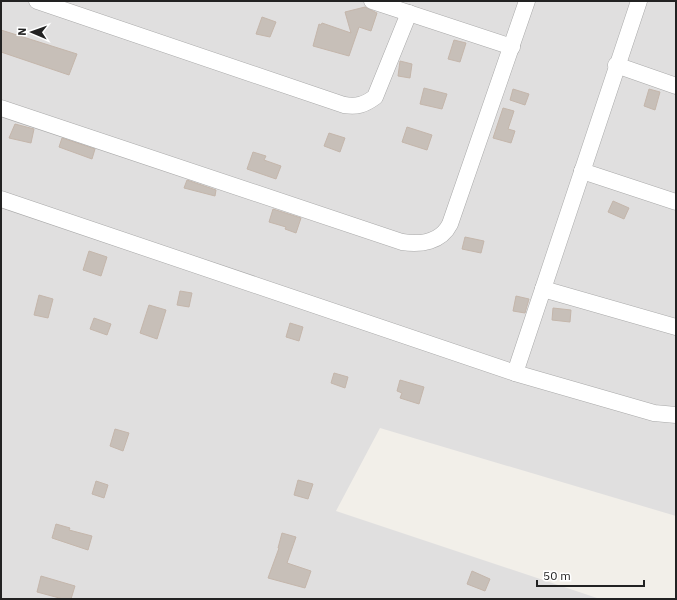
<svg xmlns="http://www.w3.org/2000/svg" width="677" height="600" font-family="'IBM Plex Sans',sans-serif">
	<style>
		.residential { fill: #e0dfdf }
		.building { fill: #c7bfb8; stroke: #c4b6ab }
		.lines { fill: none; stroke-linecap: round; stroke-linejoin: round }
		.minor-casing { stroke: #a9a9a9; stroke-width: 17 }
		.minor { stroke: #fff; stroke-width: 16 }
	</style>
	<rect width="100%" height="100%" fill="#f2efe9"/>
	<path class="residential" d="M1,1H676V516L380,428L336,511L600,599H1Z"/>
	<g class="building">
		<path d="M365,7L377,13L371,31L359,27L349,56L313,46L319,24L321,25L322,23L351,33L345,12Z"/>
		<path d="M262,17L276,22L270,37L256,34Z"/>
		<path d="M1,30L77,54L69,75L1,52Z"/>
		<path d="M454,40L466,43L460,62L448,59Z"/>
		<path d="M400,61L412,64L410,78L398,76Z"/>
		<path d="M424,88L447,94L442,109L420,104Z"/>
		<path d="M513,89L529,94L525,105L510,100Z"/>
		<path d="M649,89L660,92L655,110L644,106Z"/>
		<path d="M503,108L514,111L508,129L515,131L511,143L493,138Z"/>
		<path d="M15,124L34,129L31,143L9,138Z"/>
		<path d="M407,127L432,135L427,150L402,142Z"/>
		<path d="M329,133L345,138L340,152L324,146Z"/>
		<path d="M62,138L95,149L92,159L59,147Z"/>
		<path d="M253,152L266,156L264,160L281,166L276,179L247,169Z"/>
		<path d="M187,180L216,190L215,196L184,188Z"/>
		<path d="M613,201L629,208L624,219L608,212Z"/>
		<path d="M273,209L301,218L296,233L285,229L286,227L269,222Z"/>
		<path d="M465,237L484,241L481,253L462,249Z"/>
		<path d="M89,251L107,257L101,276L83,270Z"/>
		<path d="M180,291L192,293L189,307L177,305Z"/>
		<path d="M39,295L53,299L48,318L34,315Z"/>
		<path d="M516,296L529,299L525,313L513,311Z"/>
		<path d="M149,305L166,310L157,339L140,333Z"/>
		<path d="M553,308L571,310L570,322L552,320Z"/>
		<path d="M94,318L111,324L107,335L90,329Z"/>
		<path d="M290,323L303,327L299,341L286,337Z"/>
		<path d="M334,373L348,377L345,388L331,383Z"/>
		<path d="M400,380L424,387L419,404L400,398L402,393L397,391Z"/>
		<path d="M115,429L129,433L123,451L110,446Z"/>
		<path d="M298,480L313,484L308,499L294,495Z"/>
		<path d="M96,481L108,485L104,498L92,494Z"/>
		<path d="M56,524L70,528L69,530L92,536L88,550L52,538Z"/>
		<path d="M282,533L296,537L287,563L311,571L305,588L268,578L279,548H278Z"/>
		<path d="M472,571L490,579L485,591L467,584Z"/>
		<path d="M41,576L75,586L71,599H63L37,592Z"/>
	</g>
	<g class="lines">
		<defs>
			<g id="minor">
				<path d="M37,1L344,105C357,107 364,105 375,97L409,13"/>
				<path d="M372,1L512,47"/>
				<path d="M616,65L676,86"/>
				<path d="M1,108L402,242C421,245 441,242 450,224L527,1"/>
				<path d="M582,171L676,202"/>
				<path d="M1,199L515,373L654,413L676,415"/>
				<path d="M543,289L676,327"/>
				<path d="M515,373L639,1"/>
			</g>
		</defs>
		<use href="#minor" class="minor-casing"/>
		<use href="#minor" class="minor"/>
	</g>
	<rect width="677" height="600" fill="none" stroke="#222222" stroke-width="4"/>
	<g transform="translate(32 32) rotate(272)" stroke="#ffffff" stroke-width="3" paint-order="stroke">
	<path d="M0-3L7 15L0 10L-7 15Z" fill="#222222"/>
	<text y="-6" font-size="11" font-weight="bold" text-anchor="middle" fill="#222222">N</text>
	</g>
	<path d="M537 580v6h107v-6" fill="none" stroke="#222222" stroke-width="2"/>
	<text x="543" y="580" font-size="12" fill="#222222" stroke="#ffffff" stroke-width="3" paint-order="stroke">50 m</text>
</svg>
